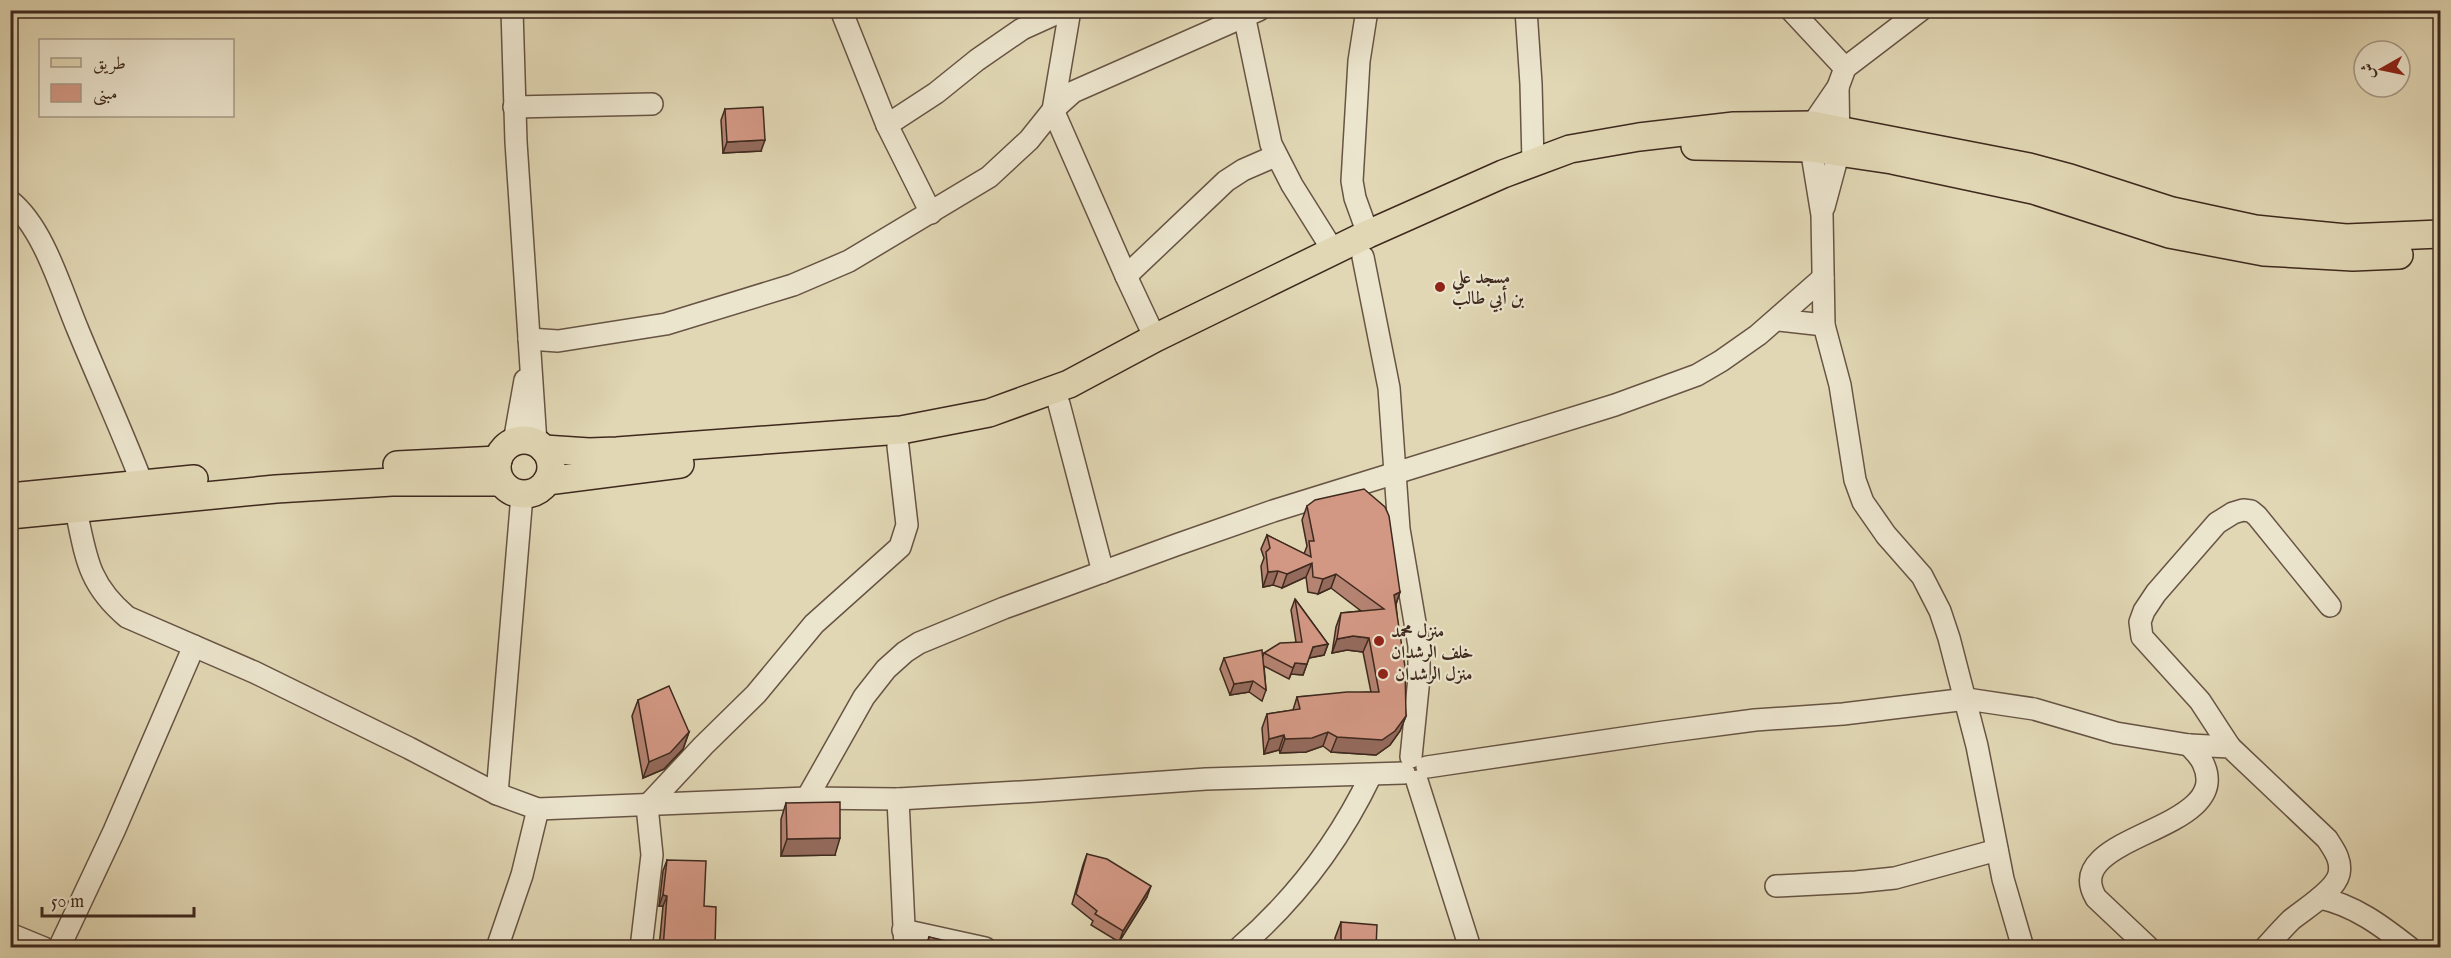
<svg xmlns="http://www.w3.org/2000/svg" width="2451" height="958" font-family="'IM FELL English',Amiri,serif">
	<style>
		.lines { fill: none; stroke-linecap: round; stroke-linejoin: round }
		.minor-casing { stroke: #675444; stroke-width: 24 }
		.major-casing { stroke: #3e291e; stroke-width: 30 }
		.minor { stroke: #ece5ce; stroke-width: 21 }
		.major { stroke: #e1d7b4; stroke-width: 27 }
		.wall { fill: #b58372; stroke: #3e291e; stroke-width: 1.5 }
		.shaded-wall { fill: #946a5c; stroke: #3e291e; stroke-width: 1.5 }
		.building { fill: #d39884; stroke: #3e291e; stroke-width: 1.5 }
		.poi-dot { fill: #8f2418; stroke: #ece5ce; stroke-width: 2 }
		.labels { text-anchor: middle; stroke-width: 4.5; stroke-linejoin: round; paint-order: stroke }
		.poi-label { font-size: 18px; font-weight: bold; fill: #3e291e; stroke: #ece5ce; text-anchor: start }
	</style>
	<rect width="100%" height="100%" fill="#e1d7b4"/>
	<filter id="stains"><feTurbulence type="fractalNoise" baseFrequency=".00333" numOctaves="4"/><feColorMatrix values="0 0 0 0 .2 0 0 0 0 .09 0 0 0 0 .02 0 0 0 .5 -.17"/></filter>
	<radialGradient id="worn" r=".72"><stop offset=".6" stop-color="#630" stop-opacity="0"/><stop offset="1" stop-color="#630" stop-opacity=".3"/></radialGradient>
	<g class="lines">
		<defs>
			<g id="minor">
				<path d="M512,10L516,142L536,443"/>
				<path d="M841,10L887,125L931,213"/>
				<path d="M1070,10L1053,110L1126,276L1155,338"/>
				<path d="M1243,10L1271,144L1292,185L1334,252"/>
				<path d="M1367,10L1359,61L1352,181L1355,198L1368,234"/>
				<path d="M1526,10L1531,84L1533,162"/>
				<path d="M1791,10L1845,68"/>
				<path d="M1921,10L1845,68L1838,87L1812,125L1811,148L1822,215L1824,325L1840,385L1855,480L1863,502L1886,535L1922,576L1940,611L1949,638L1977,746L2003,879L2023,948"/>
				<path d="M514,107L652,104"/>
				<path d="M887,125L936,93L977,60L1022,29L1064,10"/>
				<path d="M10,201C44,228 61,290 78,330C99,381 122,431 142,483"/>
				<path d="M1824,207L1839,151L1838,87"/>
				<path d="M1363,257L1389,388L1399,529L1419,646V678L1411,757"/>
				<path d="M1126,276L1226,181L1243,170L1275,156"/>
				<path d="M1778,320L1824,325"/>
				<path d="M529,339L558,341L666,324L793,285L849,261L989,177L1029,140L1053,110L1073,92L1259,10"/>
				<path d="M1059,404L1103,572"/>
				<path d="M514,442L525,380"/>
				<path d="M76,510C86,557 88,584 127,617L254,672L409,748L497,794L538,809L807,798L898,799L1037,791L1206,779L1404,773"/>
				<path d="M2230,747L2200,701L2142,637L2140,622L2144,611L2156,593L2217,523L2233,513L2243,510L2251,511L2257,516L2330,606"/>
				<path d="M1427,767L1664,732L1755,720L1843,714L1967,699L2034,709L2116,733L2189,745L2230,747L2327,839C2334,850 2342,860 2339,874C2335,891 2304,909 2291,920C2282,929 2274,938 2265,948"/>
				<path d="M1417,781L1470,948"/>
				<path d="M497,794L522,495"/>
				<path d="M807,798L864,697L886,669L905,652L919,643L1004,608L1176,545L1273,511L1615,405L1697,375L1721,361L1758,335L1823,278"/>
				<path d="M898,799L905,948"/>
				<path d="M1776,886L1856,882L1895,878L1997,850"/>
				<path d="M2320,898C2354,905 2382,926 2410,948"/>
				<path d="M903,930L985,948"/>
				<path d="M10,934L44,948"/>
				<path d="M59,948L114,831L194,646"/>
				<path d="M497,948L522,875L538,809"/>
				<path d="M641,948L652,855L647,806L703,746L756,694L814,624L900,547L907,525L898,446"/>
				<path d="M1239,948C1296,899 1339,842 1371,775"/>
				<path d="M2149,948L2096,898C2058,833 2236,833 2203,763C2200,756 2193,750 2189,745"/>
			</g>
			<g id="major">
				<path d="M1695,146L1811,148L1892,160L2033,190L2169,234L2264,252L2353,257L2399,255"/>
				<circle cx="524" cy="467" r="27"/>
				<path d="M544,449L589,452L617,451L901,430L989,413L1069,384L1155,338L1368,234L1503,174L1570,149L1639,137L1734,126L1812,125L2029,167L2070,178L2172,211L2255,229L2346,238L2440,234"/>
				<path d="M397,465L498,460"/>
				<path d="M547,481L680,464"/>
				<path d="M10,497L194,479"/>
				<path d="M10,515L276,489L392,482H500"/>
			</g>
		</defs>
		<use href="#minor" class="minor-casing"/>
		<use href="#major" class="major-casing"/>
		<use href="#minor" class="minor"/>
		<use href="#major" class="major"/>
	</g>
	<g class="wall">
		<path d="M725,109L761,151L723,153L721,120Z"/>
		<path d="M1307,506L1400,592L1396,604L1406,716L1400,731L1390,745L1376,755L1331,752L1323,746L1306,752L1280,753L1279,750L1264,754L1262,728L1267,714L1293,710L1297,697L1371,692L1363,652L1347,650L1332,653L1336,627L1341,613L1361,611L1331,588L1318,594L1308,592L1306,577L1282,588L1273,585L1263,587L1261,566L1264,558L1261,549L1267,535L1304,554L1307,546L1302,520Z"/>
		<path d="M1295,599L1328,644L1324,655L1309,658L1303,675L1291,674L1289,679L1264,666L1266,690L1262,701L1249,692L1230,695L1220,669L1224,658L1263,656L1264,653L1296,642L1291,610Z"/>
		<path d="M638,700L689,732L683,749L664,769L643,778L632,716Z"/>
		<path d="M786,803L835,855L781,856V819Z"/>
		<path d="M1087,854L1147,897L1119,942L1091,925L1093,921L1072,904L1083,865Z"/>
		<path d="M667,860L704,906L715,948H659L663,906H659L663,871Z"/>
		<path d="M1341,922L1376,948H1335V938Z"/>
		<path d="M929,937L964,948H925Z"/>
	</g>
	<g class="shaded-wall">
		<path d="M765,140L761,151L723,153L727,142Z"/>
		<path d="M1312,563L1306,577L1282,588L1287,574Z"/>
		<path d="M1278,571L1273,585L1263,587L1268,572Z"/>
		<path d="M1336,574L1331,588L1318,594L1323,579Z"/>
		<path d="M1400,592L1395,607L1394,595Z"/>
		<path d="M1353,636L1369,638L1363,652L1347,650L1332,653L1337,639Z"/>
		<path d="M1328,644L1324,655L1309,658L1313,647Z"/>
		<path d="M1295,663L1307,664L1303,675L1291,674L1289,679Z"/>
		<path d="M1253,681L1249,692L1230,695L1234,684Z"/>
		<path d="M1406,716L1400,731L1390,745L1376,755L1331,752L1337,737Z"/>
		<path d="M689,732L683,749L664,769L643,778L649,762Z"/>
		<path d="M1328,732L1323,746L1306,752L1280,753L1285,739Z"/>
		<path d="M1284,735L1279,750L1264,754L1269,739Z"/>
		<path d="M840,838L835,855L781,856L787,839Z"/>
		<path d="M1151,886L1147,897L1119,942L1123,931Z"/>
		<path d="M663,895L667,896L663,906H659Z"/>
	</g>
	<g class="building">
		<path d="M763,107L765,140L727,142L725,109Z"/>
		<path d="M1364,489L1385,507L1389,516L1400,592L1394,595L1405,667L1406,716L1395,731L1382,740L1337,737L1328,732L1312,738L1285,739L1284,735L1269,739L1267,714L1300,709L1297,697L1347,692H1379L1369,638L1353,636L1337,639L1341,613L1384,609L1336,574L1323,579L1313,577L1312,563L1287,574L1278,571L1268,572L1266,552L1270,548L1267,535L1311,557L1309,541H1314L1307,506L1315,500Z"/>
		<path d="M1295,599L1328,644L1313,647L1307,664L1295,663L1293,668L1264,653L1280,643L1302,642Z"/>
		<path d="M1262,650L1266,690L1253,681L1234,684L1224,658Z"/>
		<path d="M669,686L689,732L670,753L649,762L638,700Z"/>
		<path d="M840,802V838L787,839L786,803Z"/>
		<path d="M1087,854L1107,859L1151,886L1123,931L1095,914L1097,911L1076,894Z"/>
		<path d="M667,860L706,861L704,906L716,907L715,948H663L667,896L663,895Z"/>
		<path d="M1341,922L1377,925L1376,948H1341Z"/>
		<path d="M929,937L951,942L964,948H929Z"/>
		<path d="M1316,941H1332L1330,948H1314Z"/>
	</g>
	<g class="poi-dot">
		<circle cx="1440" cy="287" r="6"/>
		<circle cx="1379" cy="641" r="6"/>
		<circle cx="1383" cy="674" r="6"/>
	</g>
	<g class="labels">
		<g class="poi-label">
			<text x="1452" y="283">مسجد علي<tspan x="1452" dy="21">بن أبي طالب</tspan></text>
			<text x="1391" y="637">منزل محمد<tspan x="1391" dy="21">خلف الرشدان</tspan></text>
			<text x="1395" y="680">منزل الرشدان</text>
		</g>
	</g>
	<rect width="2451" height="958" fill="none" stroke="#e1d7b4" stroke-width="36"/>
	<rect x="12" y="12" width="2427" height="934" fill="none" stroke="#3e291e" stroke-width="3"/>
	<rect x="18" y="18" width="2415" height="922" fill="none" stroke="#3e291e" stroke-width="1.5"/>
	<rect x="39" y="39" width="195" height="78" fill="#ece5ce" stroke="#a69a88" stroke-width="1.5"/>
	<rect x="51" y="58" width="30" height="9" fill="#e1d7b4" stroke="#a69a88" stroke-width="1.5"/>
	<text x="93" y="69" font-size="18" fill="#3e291e">طريق</text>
	<rect x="51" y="84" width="30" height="18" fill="#d39884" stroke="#a69a88" stroke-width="1.5"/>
	<text x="93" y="99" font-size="18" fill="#3e291e">مبنى</text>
	<g transform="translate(2382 69) rotate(261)"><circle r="28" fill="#ece5ce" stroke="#a69a88" stroke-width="1.5"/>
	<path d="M0-4.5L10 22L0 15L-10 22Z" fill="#8f2418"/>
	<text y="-9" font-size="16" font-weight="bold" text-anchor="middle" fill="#3e291e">ش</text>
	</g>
	<path d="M42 907v9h152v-9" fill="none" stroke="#3e291e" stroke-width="3"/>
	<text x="51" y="907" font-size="18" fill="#3e291e" stroke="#ece5ce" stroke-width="4.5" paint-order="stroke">50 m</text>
	<rect width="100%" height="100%" filter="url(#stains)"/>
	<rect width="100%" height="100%" fill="url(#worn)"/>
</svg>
